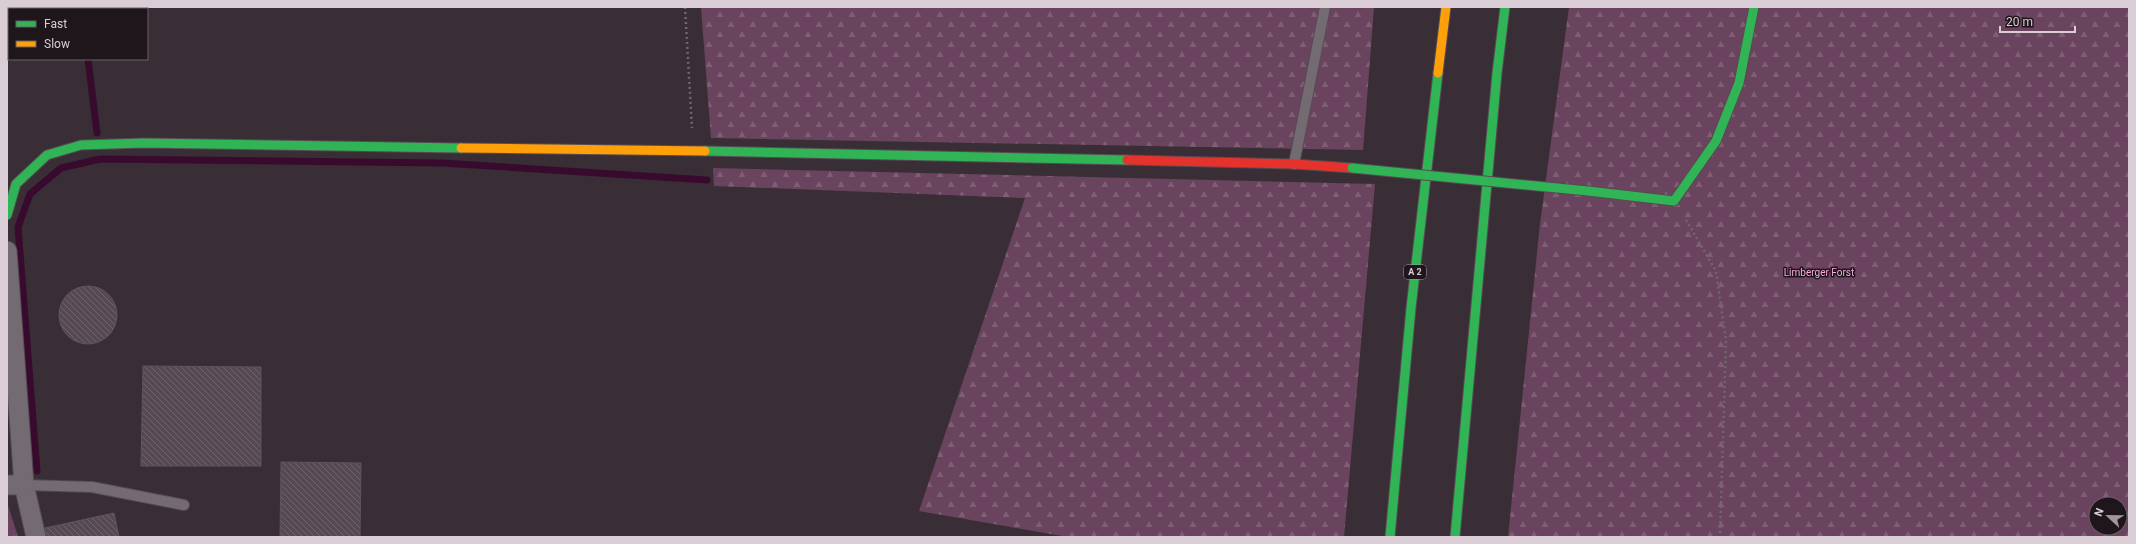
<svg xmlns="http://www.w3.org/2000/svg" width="2136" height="544" font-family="Roboto,sans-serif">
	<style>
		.grass { fill: url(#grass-tufts) }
		.forest { fill: url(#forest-firs); fill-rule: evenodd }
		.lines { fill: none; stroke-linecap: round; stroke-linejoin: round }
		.stream { stroke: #380b2e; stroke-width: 7 }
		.building { fill: url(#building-back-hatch); stroke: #5f555b }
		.lane-casing { stroke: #554b52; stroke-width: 12 }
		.street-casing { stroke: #554b52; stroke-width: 21 }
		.fast-casing { stroke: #554b52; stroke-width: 11 }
		.slow-casing { stroke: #554b52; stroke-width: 11 }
		.jam-casing { stroke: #554b52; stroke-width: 11 }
		.path { stroke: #70676d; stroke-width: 2.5; stroke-dasharray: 2 3; stroke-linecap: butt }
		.lane { stroke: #746a71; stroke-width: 10 }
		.street { stroke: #746a71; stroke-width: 19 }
		.fast { stroke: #30b455; stroke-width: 9 }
		.slow { stroke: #ff9f0a; stroke-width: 9 }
		.jam { stroke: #e5322d; stroke-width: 9 }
		.fast-bridge-casing { stroke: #554b52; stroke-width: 11; stroke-linecap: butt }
		.fast-bridge { stroke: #30b455; stroke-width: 9 }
		.labels { text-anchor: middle; stroke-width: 3; stroke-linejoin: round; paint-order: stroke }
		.shield { fill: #1f161c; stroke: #a2969e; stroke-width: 1 }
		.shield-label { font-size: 9px; font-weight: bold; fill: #dacdd5 }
		.park-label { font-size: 10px; fill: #fba9e1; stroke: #1f161c }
	</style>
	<defs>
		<pattern id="grass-tufts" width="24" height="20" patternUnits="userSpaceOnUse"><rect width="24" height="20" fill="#6a445e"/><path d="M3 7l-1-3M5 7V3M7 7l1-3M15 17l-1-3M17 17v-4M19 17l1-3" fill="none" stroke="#7f5e74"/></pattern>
		<pattern id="forest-firs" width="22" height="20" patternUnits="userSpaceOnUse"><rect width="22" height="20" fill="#6a445e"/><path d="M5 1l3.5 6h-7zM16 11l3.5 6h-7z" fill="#7f5e74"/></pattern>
		<pattern id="building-back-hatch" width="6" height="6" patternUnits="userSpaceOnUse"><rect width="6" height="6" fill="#574952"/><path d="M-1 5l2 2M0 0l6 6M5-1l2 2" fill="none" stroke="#6f626a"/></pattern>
	</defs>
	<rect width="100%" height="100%" fill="#3a2e36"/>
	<path class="grass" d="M7,502L18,537H7Z"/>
	<g class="forest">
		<path d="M701,7H1374L1363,150L711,138Z"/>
		<path d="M1569,7H2129V537H1508L1540,224ZM2096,504H2120V528H2096Z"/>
		<path d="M713,168L1375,184L1344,537H1068L919,511L1025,198L714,186Z"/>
	</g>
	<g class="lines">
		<g class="stream">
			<path d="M82,7L83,9"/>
			<path d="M88,59L97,133"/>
			<path d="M37,471L18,227L30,194L61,168L100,159L442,163L707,180"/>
		</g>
	</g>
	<g class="building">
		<circle cx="88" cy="315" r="29"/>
		<path d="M143,366L261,367V466H141Z"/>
		<path d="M281,462L361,463L360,537H280Z"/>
		<path d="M114,513L119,537H47L45,528Z"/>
	</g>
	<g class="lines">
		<defs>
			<g id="lane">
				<path d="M1294,164L1325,7"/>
				<path d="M24,485L92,487L184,505"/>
			</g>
			<g id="street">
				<path d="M7,251L24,485L36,537"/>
				<path d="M7,485H24"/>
			</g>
			<g id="fast">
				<path d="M705,151L1127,160"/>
				<path d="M1588,191L1674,201L1716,141L1739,83L1754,7"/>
				<path d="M7,215L16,184L47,155L81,145L144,143L461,148"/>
				<path d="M1390,537L1411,308L1438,73"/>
				<path d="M1455,537L1497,73L1505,7"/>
			</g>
			<g id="slow">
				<path d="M1438,73L1446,7"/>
				<path d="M461,148L705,151"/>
			</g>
			<path id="jam" d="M1127,160L1294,164L1352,168"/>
		</defs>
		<use href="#lane" class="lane-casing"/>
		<use href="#street" class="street-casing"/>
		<use href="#fast" class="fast-casing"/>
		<use href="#slow" class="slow-casing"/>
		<use href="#jam" class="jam-casing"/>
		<g class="path">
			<path d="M685,7L692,128"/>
			<path d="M1686,220L1716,271L1726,340L1720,537"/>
		</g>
		<use href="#lane" class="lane"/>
		<use href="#street" class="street"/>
		<use href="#fast" class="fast"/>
		<use href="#slow" class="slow"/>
		<use href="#jam" class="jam"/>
		<defs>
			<path id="fast-bridge" d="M1352,168L1588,191"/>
		</defs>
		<use href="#fast-bridge" class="fast-bridge-casing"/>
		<use href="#fast-bridge" class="fast-bridge"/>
	</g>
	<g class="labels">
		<rect class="shield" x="1404" y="265" width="22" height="14" rx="3"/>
		<g class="shield-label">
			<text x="1415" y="275">A 2</text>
		</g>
		<g class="park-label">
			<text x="1819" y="276">Limberger Forst</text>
		</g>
	</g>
	<rect width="2136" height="544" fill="none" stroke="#dacdd5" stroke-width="16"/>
	<rect x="8" y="8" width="140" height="52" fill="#1f161c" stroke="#6a5f66"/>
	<rect x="16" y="21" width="20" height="6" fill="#30b455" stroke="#6a5f66"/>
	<text x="44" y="28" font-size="12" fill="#dacdd5">Fast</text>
	<rect x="16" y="41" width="20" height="6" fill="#ff9f0a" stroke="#6a5f66"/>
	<text x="44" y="48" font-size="12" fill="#dacdd5">Slow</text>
	<g transform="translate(2108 516) rotate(292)"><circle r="19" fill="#1f161c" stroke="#6a5f66"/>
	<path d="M0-3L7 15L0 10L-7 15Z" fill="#a2959d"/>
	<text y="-6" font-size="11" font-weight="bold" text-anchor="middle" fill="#dacdd5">N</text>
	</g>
	<path d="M2000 26v6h75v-6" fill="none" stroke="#dacdd5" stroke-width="2"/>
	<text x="2006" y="26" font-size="12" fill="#dacdd5" stroke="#1f161c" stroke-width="3" paint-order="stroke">20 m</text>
</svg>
